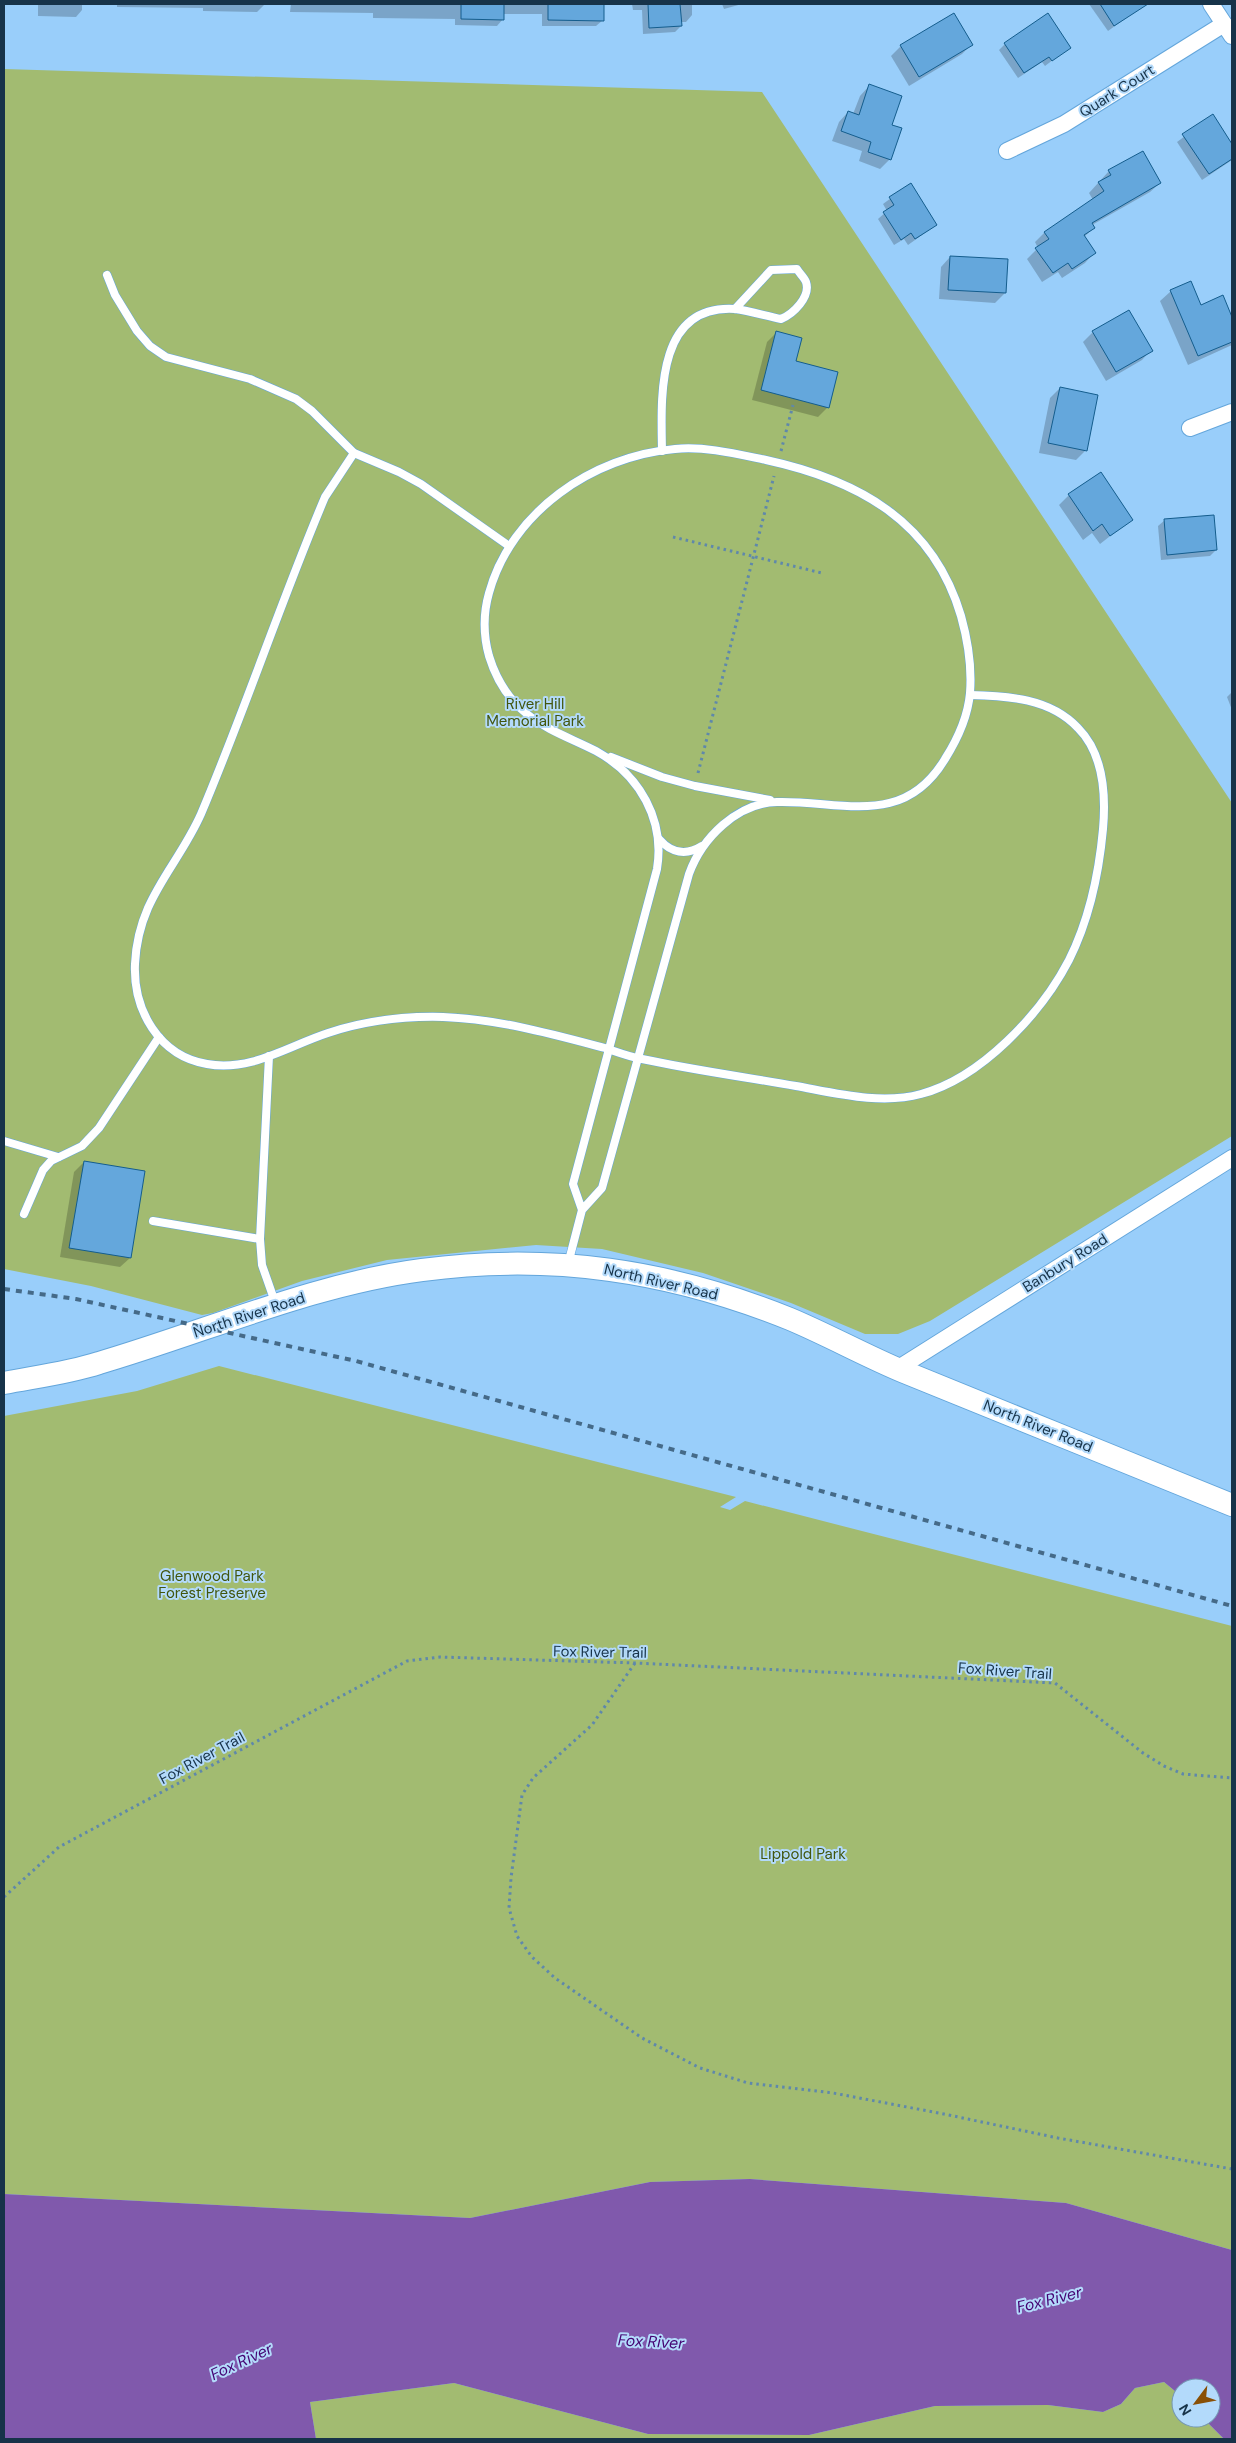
<svg xmlns="http://www.w3.org/2000/svg" width="1236" height="2443" font-family="'DM Sans',sans-serif">
	<style>
		.green { fill: #a2bb71 }
		.water { fill: #8059ac }
		.shadow { fill: #0003 }
		.building { fill: #64a7dc; stroke: #145d8d }
		.lines { fill: none; stroke-linecap: round; stroke-linejoin: round }
		.lane-casing { stroke: #64a6db; stroke-width: 9 }
		.street-casing { stroke: #64a6db; stroke-width: 18 }
		.secondary-casing { stroke: #64a6db; stroke-width: 24 }
		.path { stroke: #5f88ab; stroke-width: 3; stroke-dasharray: 2.5 4; stroke-linecap: butt }
		.lane { stroke: #fff; stroke-width: 8 }
		.street { stroke: #fff; stroke-width: 16 }
		.secondary { stroke: #fff; stroke-width: 22 }
		.rail { stroke: #456a88; stroke-width: 4; stroke-dasharray: 6 6; stroke-linecap: butt }
		.labels { text-anchor: middle; stroke-width: 4; stroke-linejoin: round; paint-order: stroke }
		.street-label { font-size: 15px; fill: #173349; stroke: #b3dafb }
		.park-label { font-size: 15px; fill: #42560d; stroke: #b3dafb }
		.water-label { font-size: 16px; font-style: italic; fill: #450472; stroke: #b3dafb }
	</style>
	<rect width="100%" height="100%" fill="#99cefa"/>
	<g class="green">
		<path d="M4,69L762,92L1232,803V1136L930,1321L898,1334H865L791,1303L703,1273L602,1249L536,1245L387,1260L302,1281L213,1313L202,1315L91,1286L4,1269Z"/>
		<path d="M219,1366L736,1497L720,1507L730,1510L745,1501L1232,1626V2250L1066,2203L750,2179L650,2182L470,2218L4,2194V1416L137,1391Z"/>
		<path d="M1164,2382L1181,2396V2418H1203L1224,2439H316L310,2402L454,2383L648,2434L809,2435L935,2406L1048,2405L1103,2412L1121,2404L1135,2388Z"/>
	</g>
	<path class="water" d="M750,2179L1066,2203L1232,2250V2439H1224L1203,2418H1211V2388H1181V2396L1164,2382L1135,2388L1121,2404L1103,2412L1048,2405L935,2406L809,2435L648,2434L454,2383L310,2402L316,2439H4V2194L470,2218L650,2182Z"/>
	<g class="shadow">
		<path d="M38,4H82V10L76,17L38,16Z"/>
		<path d="M117,4H264V5L257,12L203,11V8L117,7Z"/>
		<path d="M291,4H603V20L596,26H542V14H503V19L497,26L455,25V19L373,18V13L290,12Z"/>
		<path d="M632,4H692V15L686,22H681V26L675,32L643,34L642,10H633Z"/>
		<path d="M722,4H742L724,9Z"/>
		<path d="M1089,4H1138L1141,7L1108,31Z"/>
		<path d="M1005,44L1070,47L1045,66L1042,62L1018,78L999,50Z"/>
		<path d="M971,45L962,54L909,86L891,56L901,46Z"/>
		<path d="M869,86L890,126V159L880,169L859,161L862,151L832,141L839,122L848,112L853,114L860,96Z"/>
		<path d="M1212,116L1232,146V160L1202,180L1177,142Z"/>
		<path d="M1109,171L1160,183L1150,192L1092,225L1094,228L1084,237L1094,253L1085,263L1062,278L1058,272L1042,282L1027,259L1038,248L1035,242L1044,233L1093,200L1089,193Z"/>
		<path d="M910,184L936,225L908,245L904,239L894,245L878,219L887,211L883,204Z"/>
		<path d="M950,257L1005,293L995,303L939,299L941,267Z"/>
		<path d="M1190,283L1200,306L1222,297L1232,320V345L1188,365L1160,301L1170,292Z"/>
		<path d="M1128,311L1151,350L1142,360L1106,381L1083,342L1093,332Z"/>
		<path d="M777,332L828,407L818,417L752,400L767,342Z"/>
		<path d="M1060,388L1085,451L1076,460L1039,453L1050,398Z"/>
		<path d="M1100,473L1132,519L1100,544L1092,533L1083,540L1059,505L1069,495Z"/>
		<path d="M1165,520L1216,550L1210,556L1161,560L1158,526Z"/>
		<path d="M1232,692V710L1227,697Z"/>
		<path d="M84,1162L130,1258L120,1267L60,1257L74,1172Z"/>
	</g>
	<g class="building">
		<path d="M461,4H504V20L461,19Z"/>
		<path d="M548,4H604V21L548,20Z"/>
		<path d="M648,4H680L682,26L649,28Z"/>
		<path d="M1100,4H1148L1114,26Z"/>
		<path d="M954,13L973,45L919,77L900,45Z"/>
		<path d="M1048,13L1071,48L1052,61L1049,57L1024,73L1004,43Z"/>
		<path d="M869,84L902,96L892,125L902,128L891,160L868,152L871,142L841,131L848,111L859,115Z"/>
		<path d="M1213,114L1232,144V159L1209,174L1182,134Z"/>
		<path d="M1143,151L1161,183L1092,223L1095,228L1084,235L1096,253L1072,269L1068,263L1053,273L1035,248L1049,239L1044,232L1104,191L1098,182L1111,175L1108,170Z"/>
		<path d="M911,183L937,225L915,239L911,233L901,240L883,212L894,205L889,197Z"/>
		<path d="M950,256L1008,259L1006,293L948,290Z"/>
		<path d="M1191,281L1201,305L1223,295L1232,317V342L1198,356L1170,290Z"/>
		<path d="M1129,310L1153,351L1116,372L1092,331Z"/>
		<path d="M776,331L802,338L796,361L838,372L829,408L761,390Z"/>
		<path d="M1060,387L1098,395L1087,451L1048,443Z"/>
		<path d="M1101,472L1133,520L1110,536L1102,524L1093,531L1068,494Z"/>
		<path d="M1214,515L1217,550L1167,555L1164,519Z"/>
		<path d="M84,1161L145,1171L131,1258L69,1248Z"/>
	</g>
	<g class="lines">
		<defs>
			<g id="lane">
				<path d="M107,275L115,295L137,331L150,346L166,357L250,379L296,399L312,411L354,453L399,472L421,484L509,546"/>
				<path d="M662,451C661,396 656,304 735,309C750,311 766,316 781,319C793,314 811,297 806,282C804,277 799,273 797,269L771,270L735,309"/>
				<path d="M354,453L325,497C281,601 245,710 201,814C177,868 138,898 135,964C133,1010 159,1056 207,1064C251,1072 288,1046 328,1033C364,1021 404,1016 443,1017C498,1019 552,1034 605,1048C617,1052 630,1057 642,1059C693,1070 745,1077 796,1086C835,1093 881,1105 921,1094C981,1078 1041,1014 1069,960C1089,920 1099,873 1103,829C1106,795 1104,754 1078,728C1050,698 1008,696 970,695"/>
				<path d="M611,757L662,777L695,786L770,800"/>
				<path d="M659,839C671,853 686,856 702,846"/>
				<path d="M269,1056L260,1239L262,1265L275,1302"/>
				<path d="M4,1141L58,1157"/>
				<path d="M24,1214L43,1170L51,1161L82,1146L99,1128L159,1037"/>
				<path d="M153,1221L260,1239"/>
				<path d="M568,1264L582,1210L573,1184L657,869C665,820 640,775 596,751C573,739 548,731 527,714C508,699 496,679 489,656C483,634 483,614 489,593C511,512 593,456 675,449C705,446 737,454 766,460C858,480 933,521 961,616C968,641 972,667 970,693C968,716 957,740 945,759C903,829 841,800 777,802C737,803 702,838 689,874L602,1188L582,1210"/>
			</g>
			<g id="street">
				<path d="M1211,4L1232,36"/>
				<path d="M1007,151L1064,124L1224,24"/>
				<path d="M1190,428L1232,412"/>
				<path d="M897,1369L1232,1158"/>
			</g>
			<path id="secondary" d="M4,1383C35,1377 68,1373 99,1363C205,1332 313,1284 422,1270C551,1253 669,1270 790,1319C828,1335 864,1355 902,1371C1012,1416 1122,1460 1232,1505"/>
		</defs>
		<use href="#lane" class="lane-casing"/>
		<use href="#street" class="street-casing"/>
		<use href="#secondary" class="secondary-casing"/>
		<g class="path">
			<path d="M781,451L793,405"/>
			<path d="M673,537L822,573"/>
			<path d="M698,773L774,476"/>
			<path d="M635,1663L592,1725L533,1778L522,1795L511,1878L509,1908L517,1936L532,1957L555,1978L642,2038L700,2068L748,2083L833,2093L944,2114L1058,2138L1232,2169"/>
			<path d="M4,1897L59,1847L407,1661L440,1657L635,1663L1055,1683L1143,1753L1164,1766L1183,1774L1232,1778"/>
		</g>
		<use href="#lane" class="lane"/>
		<use href="#street" class="street"/>
		<use href="#secondary" class="secondary"/>
		<path class="rail" d="M4,1289L76,1299L356,1361L1232,1606"/>
	</g>
	<g class="labels">
		<g class="street-label">
			<text transform="translate(1117 91) rotate(-32)" y="5">Quark Court</text>
			<text transform="translate(1065 1263) rotate(-32)" y="5">Banbury Road</text>
			<text transform="translate(661 1282) rotate(13)" y="5">North River Road</text>
			<text transform="translate(249 1315) rotate(-18)" y="5">North River Road</text>
			<text transform="translate(1038 1426) rotate(22)" y="5">North River Road</text>
			<text transform="translate(600 1652) rotate(1)" y="5">Fox River Trail</text>
			<text transform="translate(1005 1671) rotate(4)" y="5">Fox River Trail</text>
			<text transform="translate(202 1758) rotate(-28)" y="5">Fox River Trail</text>
		</g>
		<g class="park-label">
			<text x="535" y="709">River Hill<tspan x="535" dy="17">Memorial Park</tspan></text>
			<text x="212" y="1581">Glenwood Park<tspan x="212" dy="17">Forest Preserve</tspan></text>
			<text x="803" y="1859">Lippold Park</text>
		</g>
		<g class="water-label">
			<text transform="translate(1049 2299) rotate(-14)" y="6">Fox River</text>
			<text transform="translate(651 2341) rotate(3)" y="6">Fox River</text>
			<text transform="translate(241 2361) rotate(-25)" y="6">Fox River</text>
		</g>
	</g>
	<rect width="1236" height="2443" fill="none" stroke="#173349" stroke-width="10"/>
	<g transform="translate(1196 2403) rotate(238)"><circle r="24" fill="#b3dafb" stroke="#7597b4"/>
	<path d="M0-4L9 19L0 12L-9 19Z" fill="#895006"/>
	<text y="-8" font-size="14" font-weight="bold" text-anchor="middle" fill="#173349">N</text>
	</g>
</svg>
